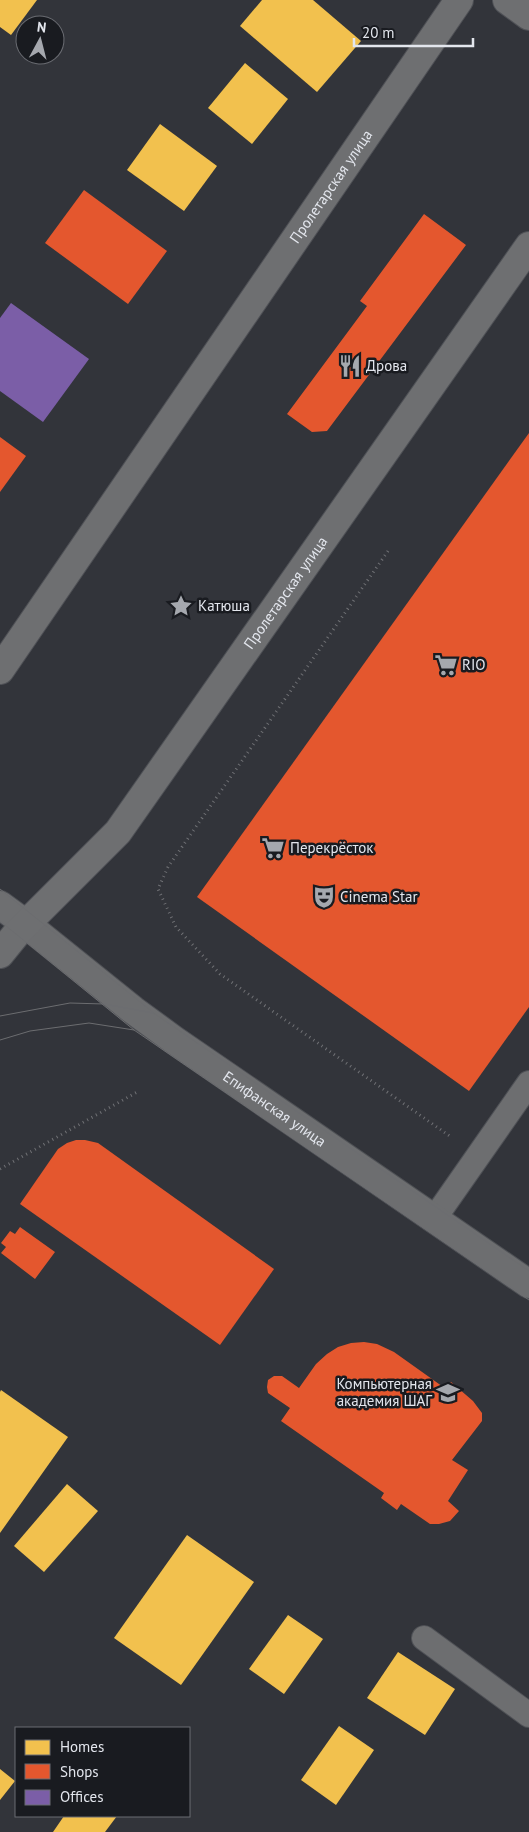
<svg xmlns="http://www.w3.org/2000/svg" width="529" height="1832" font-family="'PT Sans',sans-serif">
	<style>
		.homes { fill: #f2c14e }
		.shops { fill: #e4572e }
		.offices { fill: #7b5ea7 }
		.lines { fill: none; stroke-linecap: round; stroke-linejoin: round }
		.service-casing { stroke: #4f5156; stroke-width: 26 }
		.minor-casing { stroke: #4f5156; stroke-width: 30 }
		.primary-casing { stroke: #4f5156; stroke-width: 30 }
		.path { stroke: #707175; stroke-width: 3; stroke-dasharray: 1 4; stroke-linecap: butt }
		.service { stroke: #6d6e70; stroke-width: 24 }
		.minor { stroke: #6d6e70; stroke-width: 28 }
		.primary { stroke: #6e6f71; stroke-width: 28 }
		.tram { stroke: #6c6d70; stroke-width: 1 }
		.labels { text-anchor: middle; stroke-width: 5; stroke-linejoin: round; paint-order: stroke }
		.street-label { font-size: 15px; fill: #e3e6ed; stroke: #191b20 }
		.poi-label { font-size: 15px; fill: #e3e6ed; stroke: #191b20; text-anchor: start }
	</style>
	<rect width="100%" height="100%" fill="#32343a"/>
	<g class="homes">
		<path d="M0,0H37L11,35L0,27Z"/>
		<path d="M262,0H313L361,41L317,92L240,26Z"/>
		<path d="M245,63L288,99L252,144L208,108Z"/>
		<path d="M160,124L217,166L184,211L127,170Z"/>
		<path d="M1,1390L68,1437L0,1533V1392Z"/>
		<path d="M67,1484L98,1511L44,1572L14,1546Z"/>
		<path d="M187,1535L254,1582L181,1685L114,1638Z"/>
		<path d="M288,1615L323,1639L284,1694L249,1669Z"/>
		<path d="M398,1652L455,1689L425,1735L367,1698Z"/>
		<path d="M339,1726L374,1750L336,1805L301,1780Z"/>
		<path d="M0,1769L15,1781L0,1800Z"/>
		<path d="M64,1816H117L105,1832H53Z"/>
	</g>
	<g class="shops">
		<path d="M84,190L167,251L128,304L45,243Z"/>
		<path d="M424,214L466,245L327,431L312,432L287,414L367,306L360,301Z"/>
		<path d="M529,433V1007L469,1091L197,897Z"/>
		<path d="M0,437L26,456L0,492Z"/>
		<path d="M76,1140H85L98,1143L274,1269L220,1345L20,1204L58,1149L67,1143Z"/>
		<path d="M20,1227L55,1252L35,1279L1,1253L6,1247L1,1243L10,1231L15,1234Z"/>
		<path d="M364,1342L377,1344L394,1352L446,1389L451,1382L473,1401L482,1413V1421L452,1460L468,1470L448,1501L459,1511L450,1521L439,1524H430L401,1504L397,1510L381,1498L384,1493L281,1421L290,1408L268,1393L267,1387L268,1380L274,1376H282L299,1388L316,1364L327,1354L338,1347L351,1343Z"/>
	</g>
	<path class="offices" d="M11,303L89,359L43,422L0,391V318Z"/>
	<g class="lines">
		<defs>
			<g id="service">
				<path d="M434,1219L529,1083"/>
				<path d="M424,1638L529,1715"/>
			</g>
			<g id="minor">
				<path id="s1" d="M26,924L133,1010L174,1040L529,1284"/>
			</g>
			<g id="primary">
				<path d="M507,0L529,16"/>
				<path id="s2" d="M0,670L459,0"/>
				<path d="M0,905L26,924"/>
				<path id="s3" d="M0,954L17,933L118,832L529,246"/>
			</g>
		</defs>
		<use href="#service" class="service-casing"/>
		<use href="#minor" class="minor-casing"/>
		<use href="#primary" class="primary-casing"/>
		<g class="path">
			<path d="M388,551L168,867L158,889L176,927L220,974L451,1137"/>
			<path d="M0,1169L139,1091"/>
		</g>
		<use href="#service" class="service"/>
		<use href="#minor" class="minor"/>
		<use href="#primary" class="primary"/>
		<g class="tram">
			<path d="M0,889L155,1014L529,1271"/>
			<path d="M0,921L134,1030L529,1300"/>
			<path d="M0,1016L70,1003L104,1004L153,1013"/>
			<path d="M0,1040L30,1031L89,1023L134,1030"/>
		</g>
	</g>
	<defs>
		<symbol id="restaurant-bare" viewBox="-9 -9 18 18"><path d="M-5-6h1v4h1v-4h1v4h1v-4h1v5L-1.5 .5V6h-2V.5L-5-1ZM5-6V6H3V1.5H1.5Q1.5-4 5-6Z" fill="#a5a8ae" stroke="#191b20" stroke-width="2.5" paint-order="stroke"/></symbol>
		<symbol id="sight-bare" viewBox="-9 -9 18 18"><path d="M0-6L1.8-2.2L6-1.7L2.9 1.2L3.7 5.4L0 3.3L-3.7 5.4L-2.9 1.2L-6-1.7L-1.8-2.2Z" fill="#a5a8ae" stroke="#191b20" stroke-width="2.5" paint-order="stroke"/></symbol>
		<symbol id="supermarket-bare" viewBox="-9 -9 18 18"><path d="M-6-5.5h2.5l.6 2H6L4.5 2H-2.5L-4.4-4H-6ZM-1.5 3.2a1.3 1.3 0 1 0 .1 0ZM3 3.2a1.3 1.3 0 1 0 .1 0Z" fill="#a5a8ae" stroke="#191b20" stroke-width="2.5" paint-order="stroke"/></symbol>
		<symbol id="theatre-bare" viewBox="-9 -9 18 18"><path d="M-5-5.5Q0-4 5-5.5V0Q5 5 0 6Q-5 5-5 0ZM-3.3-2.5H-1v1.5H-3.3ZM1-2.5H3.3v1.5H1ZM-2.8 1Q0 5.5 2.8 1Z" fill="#a5a8ae" stroke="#191b20" stroke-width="2.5" paint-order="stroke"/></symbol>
		<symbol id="school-bare" viewBox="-9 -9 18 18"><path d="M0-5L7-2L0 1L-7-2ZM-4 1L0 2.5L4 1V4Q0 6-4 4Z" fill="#a5a8ae" stroke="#191b20" stroke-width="2.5" paint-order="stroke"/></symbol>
	</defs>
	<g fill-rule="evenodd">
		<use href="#restaurant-bare" x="334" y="350" width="32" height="32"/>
		<use href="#sight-bare" x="165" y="590" width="32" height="32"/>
		<use href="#supermarket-bare" x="430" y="649" width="32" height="32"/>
		<use href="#supermarket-bare" x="257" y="832" width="32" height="32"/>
		<use href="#theatre-bare" x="308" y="881" width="32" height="32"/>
		<use href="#school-bare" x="432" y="1377" width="32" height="32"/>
	</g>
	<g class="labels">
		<g class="street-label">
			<text dy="5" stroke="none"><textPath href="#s2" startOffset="586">Пролетарская улица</textPath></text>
			<text dy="5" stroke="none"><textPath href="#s3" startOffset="462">Пролетарская улица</textPath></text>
			<text dy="5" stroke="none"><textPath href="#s1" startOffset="310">Епифанская улица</textPath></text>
		</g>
		<g class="poi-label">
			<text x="366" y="371">Дрова</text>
			<text x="198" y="611">Катюша</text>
			<text x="462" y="670">RIO</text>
			<text x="290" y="853">Перекрёсток</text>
			<text x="340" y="902">Cinema Star</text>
			<text x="432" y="1389" text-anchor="end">Компьютерная<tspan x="432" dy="17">академия ШАГ</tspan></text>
		</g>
	</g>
	<rect x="15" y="1727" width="175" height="90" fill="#191b20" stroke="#6a6c72"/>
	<rect x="25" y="1740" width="25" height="15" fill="#f2c14e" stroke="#6a6c72"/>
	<text x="60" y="1752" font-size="15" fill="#e3e6ed">Homes</text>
	<rect x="25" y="1764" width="25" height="15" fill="#e4572e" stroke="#6a6c72"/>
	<text x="60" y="1777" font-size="15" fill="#e3e6ed">Shops</text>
	<rect x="25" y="1790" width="25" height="15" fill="#7b5ea7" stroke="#6a6c72"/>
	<text x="60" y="1802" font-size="15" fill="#e3e6ed">Offices</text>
	<g transform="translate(40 40) rotate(7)"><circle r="24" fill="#191b20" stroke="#6a6c72"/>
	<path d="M0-4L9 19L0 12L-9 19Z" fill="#a5a8ae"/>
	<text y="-8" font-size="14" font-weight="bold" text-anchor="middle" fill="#e3e6ed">N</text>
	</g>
	<path d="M354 38v8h119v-8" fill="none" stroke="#e3e6ed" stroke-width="2.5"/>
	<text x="362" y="38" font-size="15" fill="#e3e6ed" stroke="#191b20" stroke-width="4" paint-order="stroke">20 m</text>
</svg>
